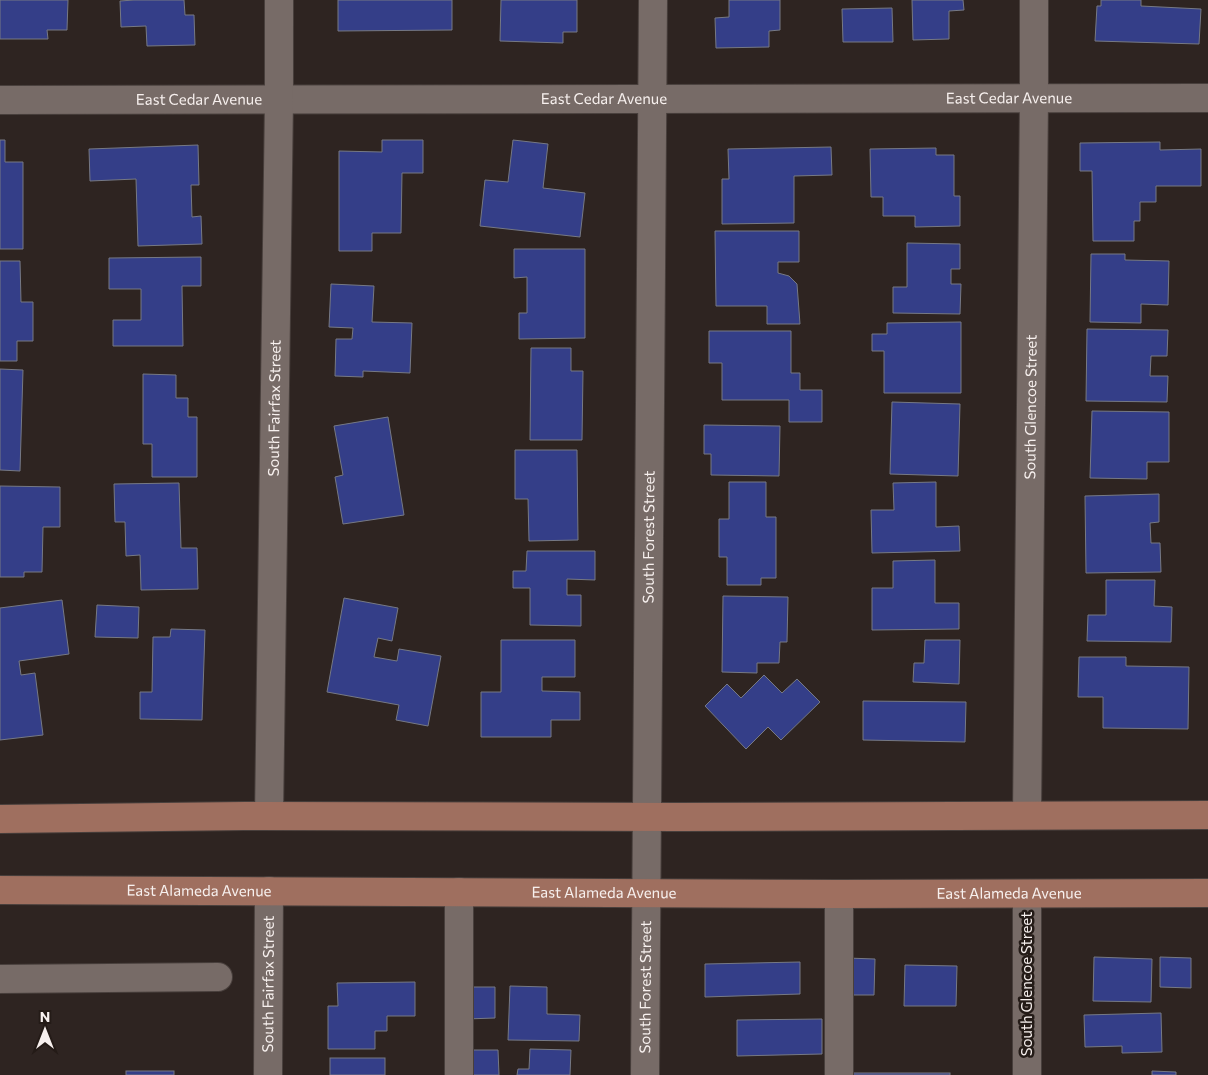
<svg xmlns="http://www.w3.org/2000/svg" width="1208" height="1075" font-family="Commissioner,sans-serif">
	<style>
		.building { fill: #343e88; stroke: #767984 }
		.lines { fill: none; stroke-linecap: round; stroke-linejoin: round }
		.minor-casing { stroke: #483f3c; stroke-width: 30 }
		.major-casing { stroke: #483f3c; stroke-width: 30 }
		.minor { stroke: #776b67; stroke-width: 28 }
		.major { stroke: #9f6f5f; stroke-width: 28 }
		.labels { text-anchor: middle; stroke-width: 5; stroke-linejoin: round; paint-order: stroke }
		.street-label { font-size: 15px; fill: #f7f0ee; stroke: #241b17 }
	</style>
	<rect width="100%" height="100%" fill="#2e2421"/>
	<g class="building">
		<path d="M0,0H68L67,30H47L48,39H0Z"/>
		<path d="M134,0H184L185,15H194L195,45L147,46L146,26L121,27L120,1Z"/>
		<path d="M338,0H452V30L338,31Z"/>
		<path d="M501,0H577V32H563V43L500,41Z"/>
		<path d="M729,0H780V30L769,31V47L716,48L715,18L729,17Z"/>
		<path d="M912,0H963L964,10L949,11V39L913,40Z"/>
		<path d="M1101,0H1141V6L1201,9L1199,44L1095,41L1097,6H1101Z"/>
		<path d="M892,8L893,42H843L842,9Z"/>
		<path d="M0,140H5V162H23V249H0Z"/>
		<path d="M382,140H423V173H402L401,233H372V251H339V151L382,152Z"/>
		<path d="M513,140L548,144L543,188L585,193L580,237L480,226L485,180L508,182Z"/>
		<path d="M1160,142V150L1201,149V186H1156V202H1140V221H1134V241H1093L1092,171H1080V143Z"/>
		<path d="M198,145L199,185H191L192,217L201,216L202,244L138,246L136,179L90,181L89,149Z"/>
		<path d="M831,147L832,175L794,176V223L722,224V179H729L728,149Z"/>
		<path d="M936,148V155H954V196H960V226L915,227V216H883V197H871L870,149Z"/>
		<path d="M715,231H799V262H778V273L789,276L797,284L800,324H767V306H716Z"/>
		<path d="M907,243L960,244V269H951V284H961L960,314L893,313V287H907Z"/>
		<path d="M514,249H585V338L519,339V313H527V277L514,278Z"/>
		<path d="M1091,254H1125V260L1169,261L1168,305L1141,304V323L1090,322Z"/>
		<path d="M201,257V286H182L183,346H113V320H141V289H109V258Z"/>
		<path d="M0,261H20L21,302H33V341H17V361H0Z"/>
		<path d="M331,284L374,286L372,322L412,323L410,373L363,371V377L335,376L336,339H352L353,328L329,327Z"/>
		<path d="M961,322V393H884V351H872V334H887V323Z"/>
		<path d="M1087,329L1168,330L1167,356H1151L1150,376H1168L1167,402L1086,401Z"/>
		<path d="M709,331H791V373H800V390H822V422H789V400H722V363H709Z"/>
		<path d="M531,348H571V371H583L582,440H530Z"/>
		<path d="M0,369L23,370L20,471L0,470Z"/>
		<path d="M143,374L176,375V398H188V417H197V477H152V444H143Z"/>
		<path d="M892,402L960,404L958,476L890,474Z"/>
		<path d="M1092,411L1169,412V462H1147V479L1090,478Z"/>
		<path d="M388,417L404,515L343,524L335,477L343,475L334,426Z"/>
		<path d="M704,425L780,426L779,476L711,475V454H704Z"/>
		<path d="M515,450H577L578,540L529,541L528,499H515Z"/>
		<path d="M729,482H766V517H776V578H761V585H727V557H719V519H729Z"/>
		<path d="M936,482V527L959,526L960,551L872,553L871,510H894L893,483Z"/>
		<path d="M179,483L181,548H197L198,589L141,590L140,555L126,556L125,522H115L114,484Z"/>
		<path d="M0,486L60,487V527H43L42,572H24V577H0Z"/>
		<path d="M1159,494V522L1150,523L1151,543H1160L1161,572L1086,573L1085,496Z"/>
		<path d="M527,551H595V580L567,579V595H581V626L530,625V588H513V571H526Z"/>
		<path d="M935,560V603H959V629L872,630V588H893V561Z"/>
		<path d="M1106,580H1155L1154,606L1172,607L1171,642L1087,641L1088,615H1106Z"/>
		<path d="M723,596L788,597L787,642H780L779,663H757V673L722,672Z"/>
		<path d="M344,598L398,608L392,641L378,638L374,657L397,661L399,649L441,656L428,726L396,720L399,705L327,692Z"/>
		<path d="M62,600L69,654L19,661L21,675L35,673L43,735L0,740V608Z"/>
		<path d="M97,605L139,607L138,638L95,637Z"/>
		<path d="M171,629L205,630L202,720L140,719V692H152L153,637H170Z"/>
		<path d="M501,640H575V677H542V691L580,692V720H551V737H481V692H501Z"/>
		<path d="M925,640H960L959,684L913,682L914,663H924Z"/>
		<path d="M1079,657H1126V666L1189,667L1188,729L1103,728V697H1078Z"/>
		<path d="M764,675L782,693L797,679L820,702L781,740L768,727L746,749L705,706L727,684L741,698Z"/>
		<path d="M863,701L966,702L965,742L863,740Z"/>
		<path d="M1094,957L1152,959L1151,1002L1093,1001Z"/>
		<path d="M1160,957L1191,958V988L1160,987Z"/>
		<path d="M847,958L875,959L874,995H846Z"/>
		<path d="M800,962V994L705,997V964Z"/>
		<path d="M905,965L957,966L956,1006H904Z"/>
		<path d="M415,982V1016H387V1031H375V1049H328V1006H338L337,983Z"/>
		<path d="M510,986L547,987V1014L580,1015L579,1041L508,1040Z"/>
		<path d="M466,987H495V1018L466,1019Z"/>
		<path d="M1161,1013L1162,1052L1122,1053V1046L1085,1047L1084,1015Z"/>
		<path d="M822,1019V1054L737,1056V1020Z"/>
		<path d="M530,1049L571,1050L570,1075H517L518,1069H529Z"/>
		<path d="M469,1050H498L499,1075H470Z"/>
		<rect x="330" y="1058" width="55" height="17"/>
		<rect x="126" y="1071" width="48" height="4"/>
		<path d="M1152,1071L1176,1072V1075H1152Z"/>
		<rect x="846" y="1073" width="104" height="2"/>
	</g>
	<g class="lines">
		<defs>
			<g id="minor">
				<path id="s1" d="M0,100L1208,98"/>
				<path id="s2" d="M1027,815L1034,98V0"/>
				<path id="s3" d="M269,816L279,100V0"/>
				<path d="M0,979L218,977"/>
				<path id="s4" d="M268,1075L269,891"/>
				<path d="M459,1075V892"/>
				<path id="s5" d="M645,1075L653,0"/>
				<path d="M839,1075V894"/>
				<path d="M1027,1075V894"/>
			</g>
			<g id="major">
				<path d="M0,819L244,816L678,817L1208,815"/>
				<path id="s6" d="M0,890L839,894L1208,893"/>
			</g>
		</defs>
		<use href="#minor" class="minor-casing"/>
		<use href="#major" class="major-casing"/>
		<use href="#minor" class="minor"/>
		<use href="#major" class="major"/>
	</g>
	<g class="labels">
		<g class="street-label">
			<text dy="5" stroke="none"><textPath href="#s1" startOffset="1009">East Cedar Avenue</textPath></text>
			<text dy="5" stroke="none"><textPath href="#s1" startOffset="604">East Cedar Avenue</textPath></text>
			<text dy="5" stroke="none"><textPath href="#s1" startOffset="199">East Cedar Avenue</textPath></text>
			<text dy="5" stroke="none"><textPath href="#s3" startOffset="408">South Fairfax Street</textPath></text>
			<text dy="5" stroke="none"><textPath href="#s2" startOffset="408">South Glencoe Street</textPath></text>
			<text dy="5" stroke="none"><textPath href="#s5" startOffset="538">South Forest Street</textPath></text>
			<text dy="5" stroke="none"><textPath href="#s6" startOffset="199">East Alameda Avenue</textPath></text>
			<text dy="5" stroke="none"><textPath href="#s6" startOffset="604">East Alameda Avenue</textPath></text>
			<text dy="5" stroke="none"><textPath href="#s6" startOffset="1009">East Alameda Avenue</textPath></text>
			<text dy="5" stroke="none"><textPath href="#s4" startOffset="91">South Fairfax Street</textPath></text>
			<text transform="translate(1027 984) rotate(-90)" y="5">South Glencoe Street</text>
			<text dy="5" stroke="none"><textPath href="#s5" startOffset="88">South Forest Street</textPath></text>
		</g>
	</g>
	<g transform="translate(45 1030)" stroke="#241b17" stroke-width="4" paint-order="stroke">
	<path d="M0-4L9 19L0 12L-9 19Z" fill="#f7f0ee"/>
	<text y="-8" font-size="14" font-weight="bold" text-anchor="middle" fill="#f7f0ee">N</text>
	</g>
</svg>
